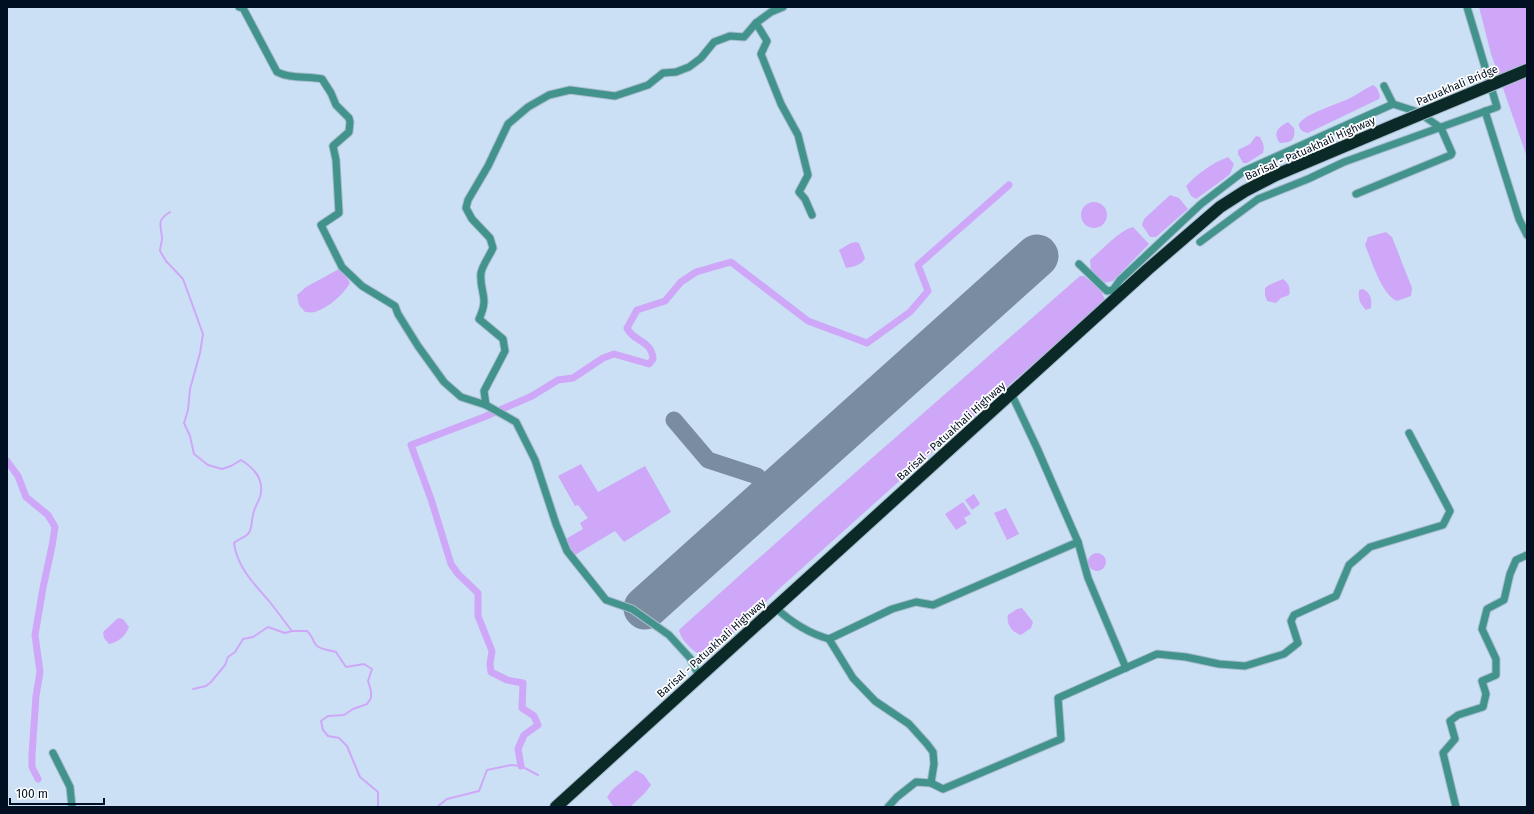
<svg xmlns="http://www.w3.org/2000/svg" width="1534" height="814" font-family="'Fira Sans',sans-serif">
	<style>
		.water { fill: #cfa7f8 }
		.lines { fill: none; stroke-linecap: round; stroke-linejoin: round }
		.stream { stroke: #cfa7f8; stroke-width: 2 }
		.canal { stroke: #cfa7f8; stroke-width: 7 }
		.taxiway { stroke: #7a8da0; stroke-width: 17 }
		.runway { stroke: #7a8da0; stroke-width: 43 }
		.street-casing { stroke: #a6bbce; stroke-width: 9 }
		.highway-casing { stroke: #a6bbce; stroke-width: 14 }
		.street { stroke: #41938b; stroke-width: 7 }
		.highway { stroke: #0b2a27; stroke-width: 12 }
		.highway-bridge-casing { stroke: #a6bbce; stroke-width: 14; stroke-linecap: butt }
		.highway-bridge { stroke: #0b2a27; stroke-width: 12 }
		.labels { text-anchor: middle; stroke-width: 3.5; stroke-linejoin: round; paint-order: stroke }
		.street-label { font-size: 11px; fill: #001022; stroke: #fefefe }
	</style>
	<rect width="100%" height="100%" fill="#cbe0f4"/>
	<g class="water">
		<path d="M1479,7H1527V157L1491,54Z"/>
		<path d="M1373,85L1377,88L1380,96L1379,99L1308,133C1302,132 1299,129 1299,124C1304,114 1338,104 1348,99C1357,95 1364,89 1373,85Z"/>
		<path d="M1288,122L1294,128C1296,140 1291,143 1280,143C1272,133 1278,127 1288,122Z"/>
		<path d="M1256,136L1260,137C1263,143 1265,147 1263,153L1247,163H1243L1238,154V150L1250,144Z"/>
		<path d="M1228,157L1234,164L1230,174L1224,179L1196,199L1191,196L1186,186C1198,173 1212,163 1228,157Z"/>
		<path d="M1170,195L1179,198L1188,209L1156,237H1150L1142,225L1144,219Z"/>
		<circle cx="1094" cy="215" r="13"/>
		<path d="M1133,227L1149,244L1113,281L1104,283L1091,270L1090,260C1101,251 1120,230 1133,227Z"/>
		<path d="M1386,232L1392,237L1412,288L1411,296L1397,301C1381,294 1372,261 1365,245L1368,237Z"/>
		<path d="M856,242L859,243L865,258C862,265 853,267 846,268L839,250L851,243Z"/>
		<path d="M339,269L345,275L350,283C343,295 328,308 315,312C312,313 308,312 305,312L299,305L297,295L306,287Z"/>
		<path d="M1080,276H1084L1101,290L1105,300L1102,304L905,476L780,588L713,653L704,657C694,652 681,641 679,630L681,628L816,507Z"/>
		<path d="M1283,279C1289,283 1291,289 1289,295L1281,298L1276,303L1267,301L1265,295V288L1269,285Z"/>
		<path d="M1363,289C1371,293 1372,300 1371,308L1366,310C1360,304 1358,299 1359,290Z"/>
		<path d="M581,464L598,492L645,466L671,512L624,542L615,531L575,555L564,540L583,529L580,523L588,518L578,505L575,506L558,476Z"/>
		<path d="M974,494L980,504L972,510L965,500Z"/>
		<path d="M963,502L971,514L964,518L967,523L956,530L945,514Z"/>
		<path d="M1006,508L1019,534L1007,540L994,513Z"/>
		<circle cx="1097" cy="562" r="9"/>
		<path d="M1022,608L1033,622L1031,628L1021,635C1012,632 1006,625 1008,615L1017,609Z"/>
		<path d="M118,618L123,619L129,627C126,635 118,643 109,644L104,638L103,632Z"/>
		<path d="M636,770L644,775L651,785L645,793L630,807L613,806L607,797L613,789Z"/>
	</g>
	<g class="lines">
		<g class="stream">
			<path d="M170,212C156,221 161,224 162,238C162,243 160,247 160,251L166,261L183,279L203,334L200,353L190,389L188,410L184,423L190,436L194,454L208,465L222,469L231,466L241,460C254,468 265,480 260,497C258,503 254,508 253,515C251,521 253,530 247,535C243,538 238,539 234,543C237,567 254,584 269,601C277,611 284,621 292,631H307C313,636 312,640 316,645C320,650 330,650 336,652L346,667L364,664L372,669L368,681L371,691V698L367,704L353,709L344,715L328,716L321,721L323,730L328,736L339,738L347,746L360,777L378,792V807"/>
			<path d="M193,689L206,686L211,682L225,665L228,657L235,652L243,639L253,637L268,627L285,633L292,631"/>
			<path d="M437,807L447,799L479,791L487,770L511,765L521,766L538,775"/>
		</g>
		<g class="canal">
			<path d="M7,461L18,476L26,497L48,515L55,527L52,546L43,588L35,635L40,672L36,696L32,755V767L38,779"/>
			<path d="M521,766L518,749L524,735L538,725L534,716L522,708L523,683L507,680L491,672L490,664L492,651L478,616V593L458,574L451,564L431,499L411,445L484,417L532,396L558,380L573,378L603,358L614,354L649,364L653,359C652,340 633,342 627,328L637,310L665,301L681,282L696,272L731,262L808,321L867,343L910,312L928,291L918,265L1009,185"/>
		</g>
		<path class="taxiway" d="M674,420L708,460L757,476L773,493"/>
		<path class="runway" d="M645,608L1037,256"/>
		<defs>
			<g id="street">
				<path d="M239,7L243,8L277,72C290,79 307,76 322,79L331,93L336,105L349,118L350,122L349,132L333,146L336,160L339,213L321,225L342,267L362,286L395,306L398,314L418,346L444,382L461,397L486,405L516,422L535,460L556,524L567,551L606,600L632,609L669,635L690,658L699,676"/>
				<path d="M756,23L771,12L783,7"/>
				<path d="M1384,86L1393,104"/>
				<path d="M1485,111L1519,219L1527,235"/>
				<path d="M1200,242L1258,199L1308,179L1344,162L1497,107L1467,7"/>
				<path d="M1079,264L1107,291L1113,290L1120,280L1201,204L1244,171L1393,104L1418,112L1441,128L1452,153L1451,155L1356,194"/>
				<path d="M1011,393L1037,448L1078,542L1088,578L1126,668"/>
				<path d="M486,405L484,391L505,351L503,339L479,319C490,296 479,293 481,273C482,266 490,255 493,248L490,238L472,219L466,208L468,200L488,166L508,124L528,107L549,95L570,90L615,96L648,85L663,73L676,72L689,67L701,58L714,42L730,36L744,37L756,23L767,41L761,54L781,104L798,135L808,175L799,192L805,199L812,215"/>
				<path d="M776,608C792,623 808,633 829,639L892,609L916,602L933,605L1078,542"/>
				<path d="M829,639L853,678L875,701L909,724L927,744L933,752L934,764L931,783"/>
				<path d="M53,753L70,787L72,807"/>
				<path d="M888,807L897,797L916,782L931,783L943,789L1061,739L1058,698L1157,654L1186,657L1219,664L1245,666L1284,654L1298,643L1291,621L1294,615L1336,596L1349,565L1370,547L1443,525L1450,511L1409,433"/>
				<path d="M1456,807L1443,753L1455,739L1450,721L1458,715L1483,707L1486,694L1482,681L1496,675V659L1482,629L1487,609L1504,600L1510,574L1516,560L1527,555"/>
			</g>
			<path id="highway" d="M556,807L1147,270L1220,207L1245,191L1276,175L1397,124"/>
		</defs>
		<use href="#street" class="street-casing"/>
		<use href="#highway" class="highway-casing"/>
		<use href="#street" class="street"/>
		<use href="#highway" class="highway"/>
		<defs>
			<path id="highway-bridge" d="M1397,124L1527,70"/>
		</defs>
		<use href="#highway-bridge" class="highway-bridge-casing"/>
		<use href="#highway-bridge" class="highway-bridge"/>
	</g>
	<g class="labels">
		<g class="street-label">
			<text transform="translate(1457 85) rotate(-23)" y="4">Patuakhali Bridge</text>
			<text transform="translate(1310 148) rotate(-24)" y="4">Barisal - Patuakhali Highway</text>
			<text transform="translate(951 431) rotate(-42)" y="4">Barisal - Patuakhali Highway</text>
			<text transform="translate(711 648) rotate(-42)" y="4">Barisal - Patuakhali Highway</text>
		</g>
	</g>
	<rect width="1534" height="814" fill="none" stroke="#001022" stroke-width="16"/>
	<path d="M10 798v6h94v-6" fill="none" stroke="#001022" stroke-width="2"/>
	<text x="16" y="798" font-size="12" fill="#001022" stroke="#fefefe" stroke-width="3" paint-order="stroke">100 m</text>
</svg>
